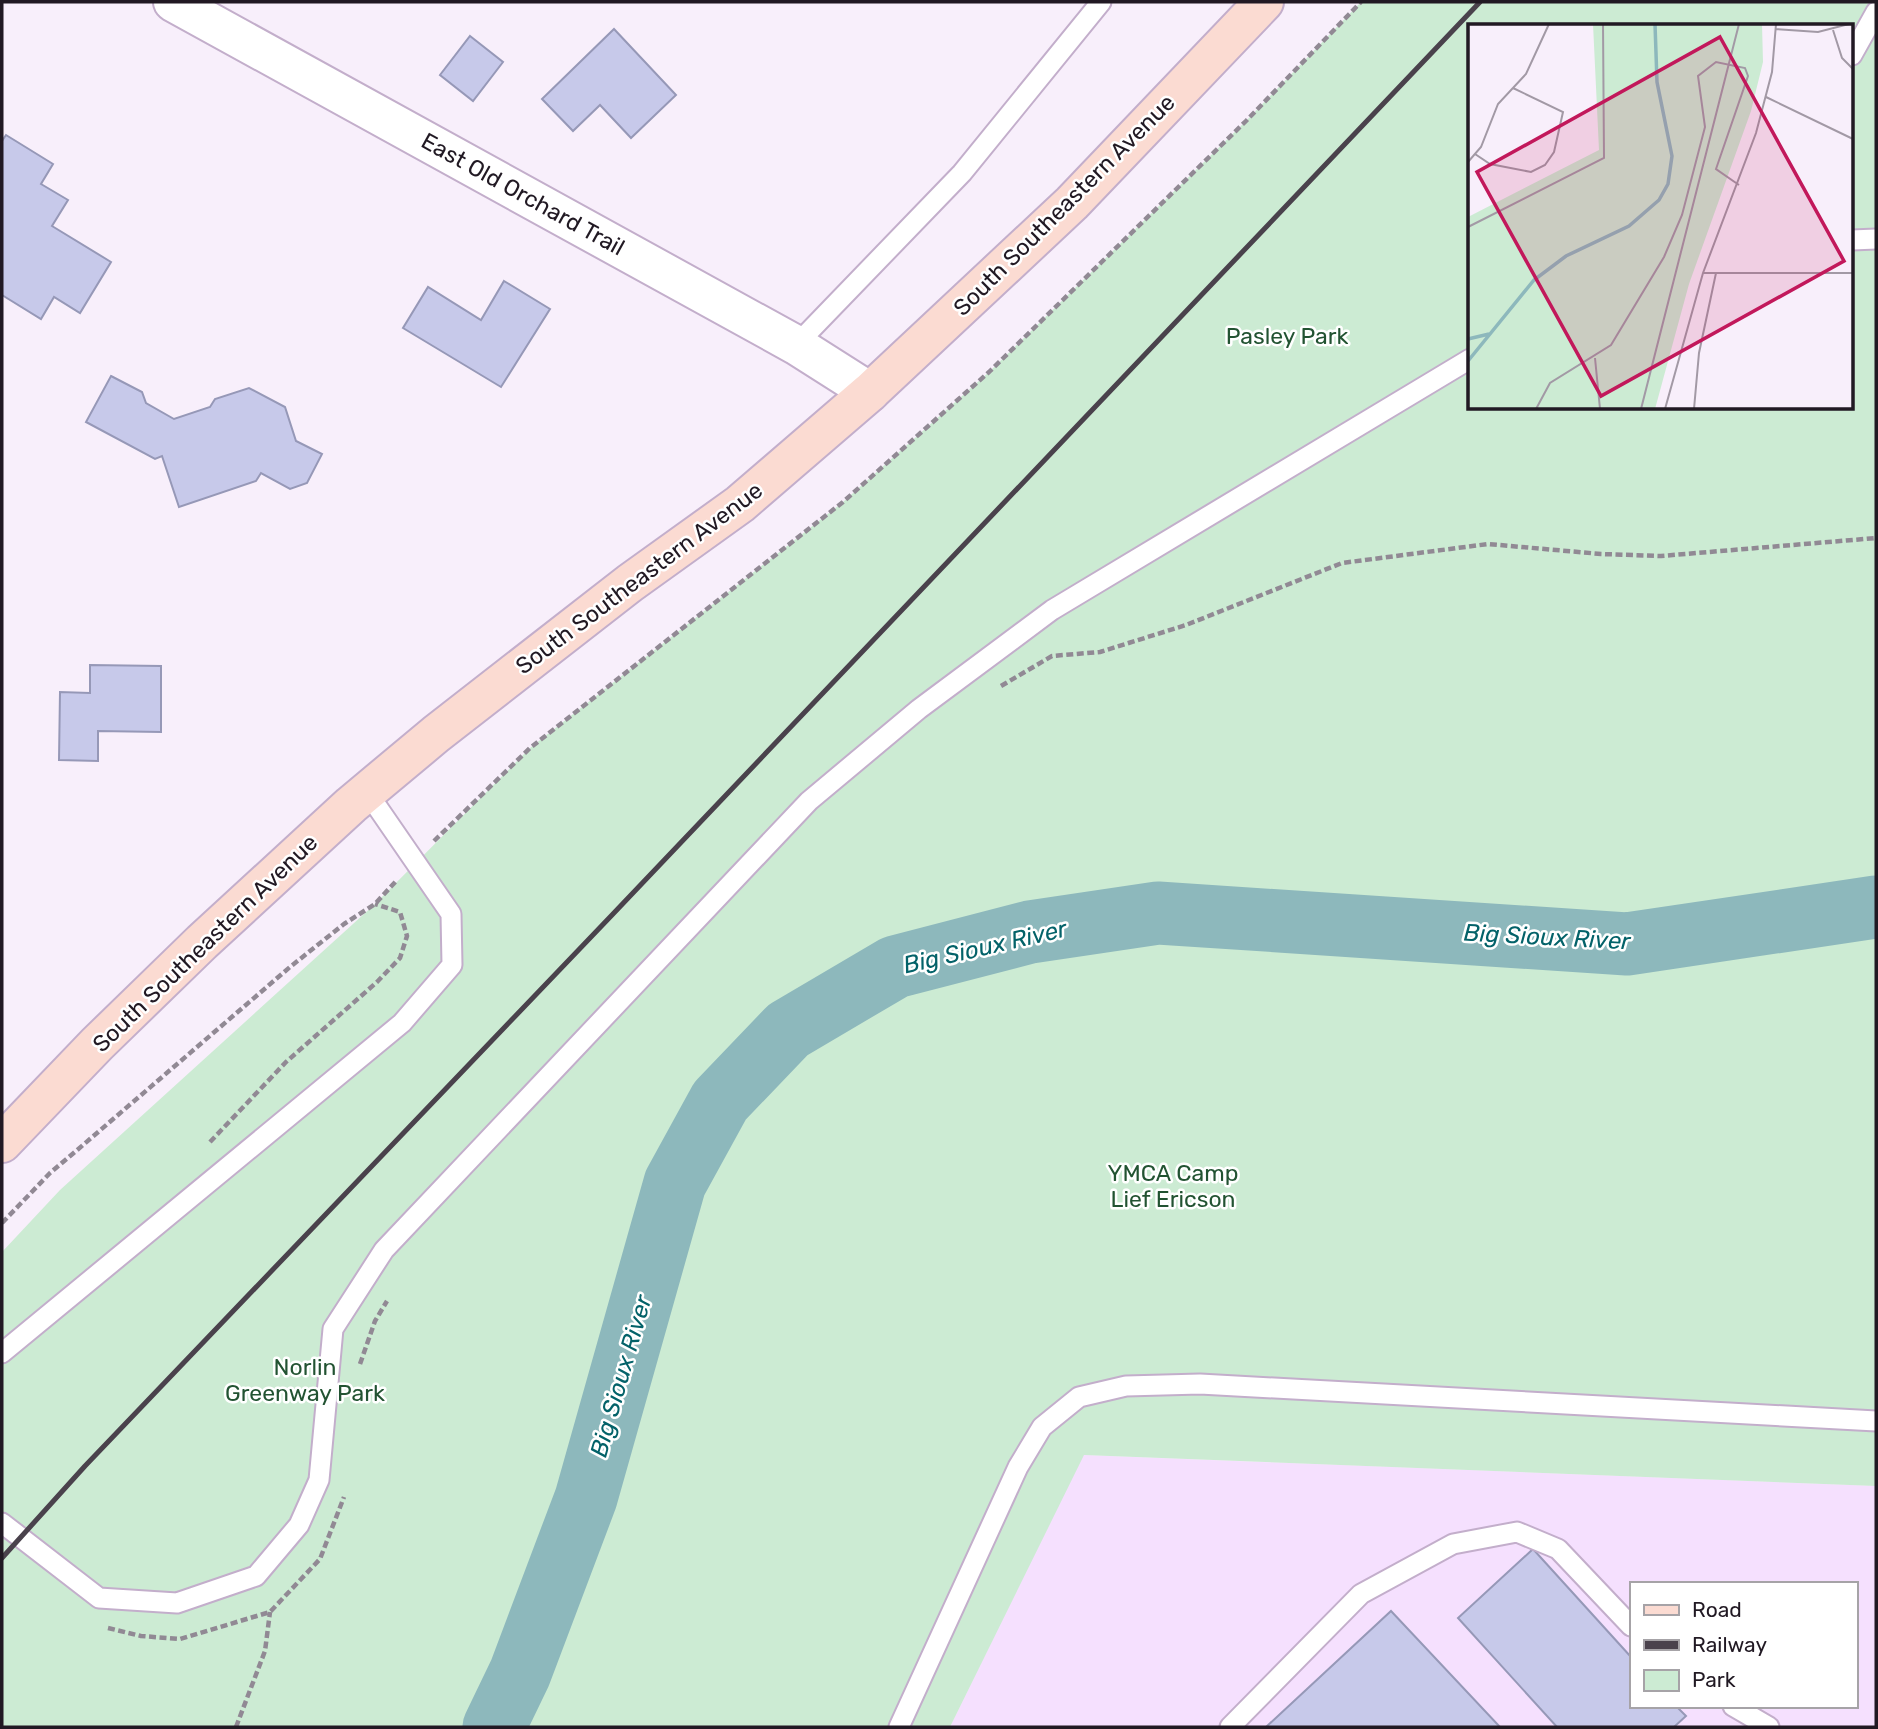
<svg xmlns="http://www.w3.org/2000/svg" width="1878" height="1729" font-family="Rubik,sans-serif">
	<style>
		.built { fill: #f5e0fe; fill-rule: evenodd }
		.green { fill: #ccebd3; fill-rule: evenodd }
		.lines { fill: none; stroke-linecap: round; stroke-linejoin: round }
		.river { stroke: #8db8bc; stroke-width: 63 }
		.building { fill: #c7c9ea; stroke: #9698b7; stroke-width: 2 }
		.service-casing { stroke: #c3aecb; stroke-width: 23 }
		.minor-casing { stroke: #c3aecb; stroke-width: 42 }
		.secondary-casing { stroke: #c3aecb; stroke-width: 42 }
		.path { stroke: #918994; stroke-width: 4.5; stroke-dasharray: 7 3.5; stroke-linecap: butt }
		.service { stroke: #fff; stroke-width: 19 }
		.minor { stroke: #fff; stroke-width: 38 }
		.secondary { stroke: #fbdbd2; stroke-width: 38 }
		.rail { stroke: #4a424c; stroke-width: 5 }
		.labels { text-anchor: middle; stroke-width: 5; stroke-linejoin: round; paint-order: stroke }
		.street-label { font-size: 23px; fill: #211923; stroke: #fff }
		.park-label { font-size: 23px; fill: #225332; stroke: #fff }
		.water-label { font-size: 24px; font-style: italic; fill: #036269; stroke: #fff }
		.inset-river { fill: none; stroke: #8db8bc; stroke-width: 3.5 }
		.inset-road { fill: none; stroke: #a299a5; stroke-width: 2 }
		.view { fill: #c2185b; fill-opacity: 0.15; stroke: #c2185b; stroke-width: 3.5 }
		.inset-edge { fill: none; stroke: #211923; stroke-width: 3.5 }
	</style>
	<rect width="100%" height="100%" fill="#f8effb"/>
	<path class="built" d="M1083,1455L1876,1486V1727H950ZM1631,1584H1855V1706H1631Z"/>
	<path class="green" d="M1361,2H1876V1486L1084,1455L950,1727H2V1252L60,1190L375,904L530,748L843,502L989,372L1246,121ZM1470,26H1852V408H1470Z"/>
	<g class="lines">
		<path class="river" d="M494,1727L520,1673L586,1498L675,1183L720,1101L788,1030L895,967L1030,932L1158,913L1627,944L1876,907"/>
	</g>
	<g class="building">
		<path d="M614,29L676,95L631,138L600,105L573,131L542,99Z"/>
		<path d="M470,36L503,62L473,101L440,75Z"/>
		<path d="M6,135L53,164L41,184L68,200L52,226L111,262L80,313L54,297L41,319L2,295V141Z"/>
		<path d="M504,281L550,309L501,387L403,328L428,287L481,320Z"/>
		<path d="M111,376L142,392L146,403L174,419L210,407L215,399L249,388L285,407L296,441L322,454L307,483L290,489L261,473L256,481L179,507L162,456L155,459L86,422Z"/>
		<path d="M90,665L161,666V732L98,731V761L59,760L60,692L90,693Z"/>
		<path d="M1533,1549L1631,1657V1706H1676L1686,1716L1674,1727H1557L1458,1618Z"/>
		<path d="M1391,1611L1500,1727H1266Z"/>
	</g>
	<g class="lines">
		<defs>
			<g id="service">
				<path d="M1852,55L1876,12"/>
				<path d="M1852,240L1876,239"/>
				<path d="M796,345L962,173L1101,2"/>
				<path d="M2,1353L402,1023L452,965L451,914L367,792"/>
				<path d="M2,1523L99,1598L177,1603L256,1576L299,1525L319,1480L333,1329L384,1250L809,801L919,709L1052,610L1470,359"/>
				<path d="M1733,1706L1769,1727"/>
				<path d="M899,1727L1018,1467L1042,1427L1079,1397L1126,1386L1200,1384L1876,1421"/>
				<path d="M1230,1727L1361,1594L1453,1544L1517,1532L1558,1549L1631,1626"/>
			</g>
			<path id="minor" d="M173,2L796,345L870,392"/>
			<path id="secondary" d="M2,1143L97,1044L202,942L351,805L436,734L630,583L740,504L870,392L1072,203L1264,2"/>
		</defs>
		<use href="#service" class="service-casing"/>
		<use href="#minor" class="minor-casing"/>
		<use href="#secondary" class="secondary-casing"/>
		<g class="path">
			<path d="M1001,686L1052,656L1100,652L1186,625L1342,563L1488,544L1601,554L1661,556L1876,538"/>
			<path d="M434,841L530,748L843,502L989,372L1246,121L1361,2"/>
			<path d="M210,1142L286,1062L377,982L400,958L407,936L400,912L375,904"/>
			<path d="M2,1223L50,1173L83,1145L290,967L344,924L375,904L397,880"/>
			<path d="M360,1364L375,1321L387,1301"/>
			<path d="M108,1628L141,1636L180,1639L270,1612L320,1559L344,1497"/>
			<path d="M236,1727L265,1651L270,1612"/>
		</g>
		<use href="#service" class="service"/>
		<use href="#minor" class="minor"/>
		<use href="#secondary" class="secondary"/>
		<path class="rail" d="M2,1558L85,1466L612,915L1480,2"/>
	</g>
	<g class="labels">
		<g class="street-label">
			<text transform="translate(523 194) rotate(29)" y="8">East Old Orchard Trail</text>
			<text transform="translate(1064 205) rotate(-45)" y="8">South Southeastern Avenue</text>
			<text transform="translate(639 578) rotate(-37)" y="8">South Southeastern Avenue</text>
			<text transform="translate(205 943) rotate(-44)" y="8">South Southeastern Avenue</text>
		</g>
		<g class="park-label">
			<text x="1287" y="344">Pasley Park</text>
			<text x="1173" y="1181">YMCA Camp<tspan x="1173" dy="26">Lief Ericson</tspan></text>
			<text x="305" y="1375">Norlin<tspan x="305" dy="26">Greenway Park</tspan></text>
		</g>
		<g class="water-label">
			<text transform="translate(1547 937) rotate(3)" y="8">Big Sioux River</text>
			<text transform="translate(985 947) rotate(-13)" y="8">Big Sioux River</text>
			<text transform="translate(621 1376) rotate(-74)" y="8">Big Sioux River</text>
		</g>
	</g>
	<g transform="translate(1468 24)">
		<rect width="385" height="385" fill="#f8effb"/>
		<path d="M125,0H294L295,38L283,87L221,260L187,385H0V193L131,126Z" fill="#ccebd3"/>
		<path class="inset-river" d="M0,315L21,310M0,337L66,256L98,232L161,202L191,176L200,160L204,132L189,58L187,0"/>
		<path class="inset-road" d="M308,5L350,8L381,0M365,6L374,34L385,45M298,73L385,115M7,130L22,140L63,148L77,141L86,128L95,88L45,64M0,138L13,123L30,80L58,50L81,0M0,203L136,134L135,0M235,249H385M127,334L132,385M68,385L82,359L143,321L196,233L214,191L237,103L230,52L248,38L277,44L280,52L248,145L271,161M173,385L271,0M197,385L235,249L288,109L304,48L308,0M226,385L231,329L248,249"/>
		<path class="view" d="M252,13L376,237L133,372L9,148Z"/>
		<rect width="385" height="385" class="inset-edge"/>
	</g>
	<rect width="1878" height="1729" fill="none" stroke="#211923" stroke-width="7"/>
	<rect x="1630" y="1582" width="228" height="126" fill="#ffffff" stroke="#a6a3a7" stroke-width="2"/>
	<rect x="1644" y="1605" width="35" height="10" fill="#fbdbd2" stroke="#a6a3a7" stroke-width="2"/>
	<text x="1692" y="1617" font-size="21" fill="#211923">Road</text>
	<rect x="1644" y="1640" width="35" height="10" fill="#4a424c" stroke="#a6a3a7" stroke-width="2"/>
	<text x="1692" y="1652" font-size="21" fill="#211923">Railway</text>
	<rect x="1644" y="1670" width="35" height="21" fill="#ccebd3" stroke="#a6a3a7" stroke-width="2"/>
	<text x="1692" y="1687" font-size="21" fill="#211923">Park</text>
</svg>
